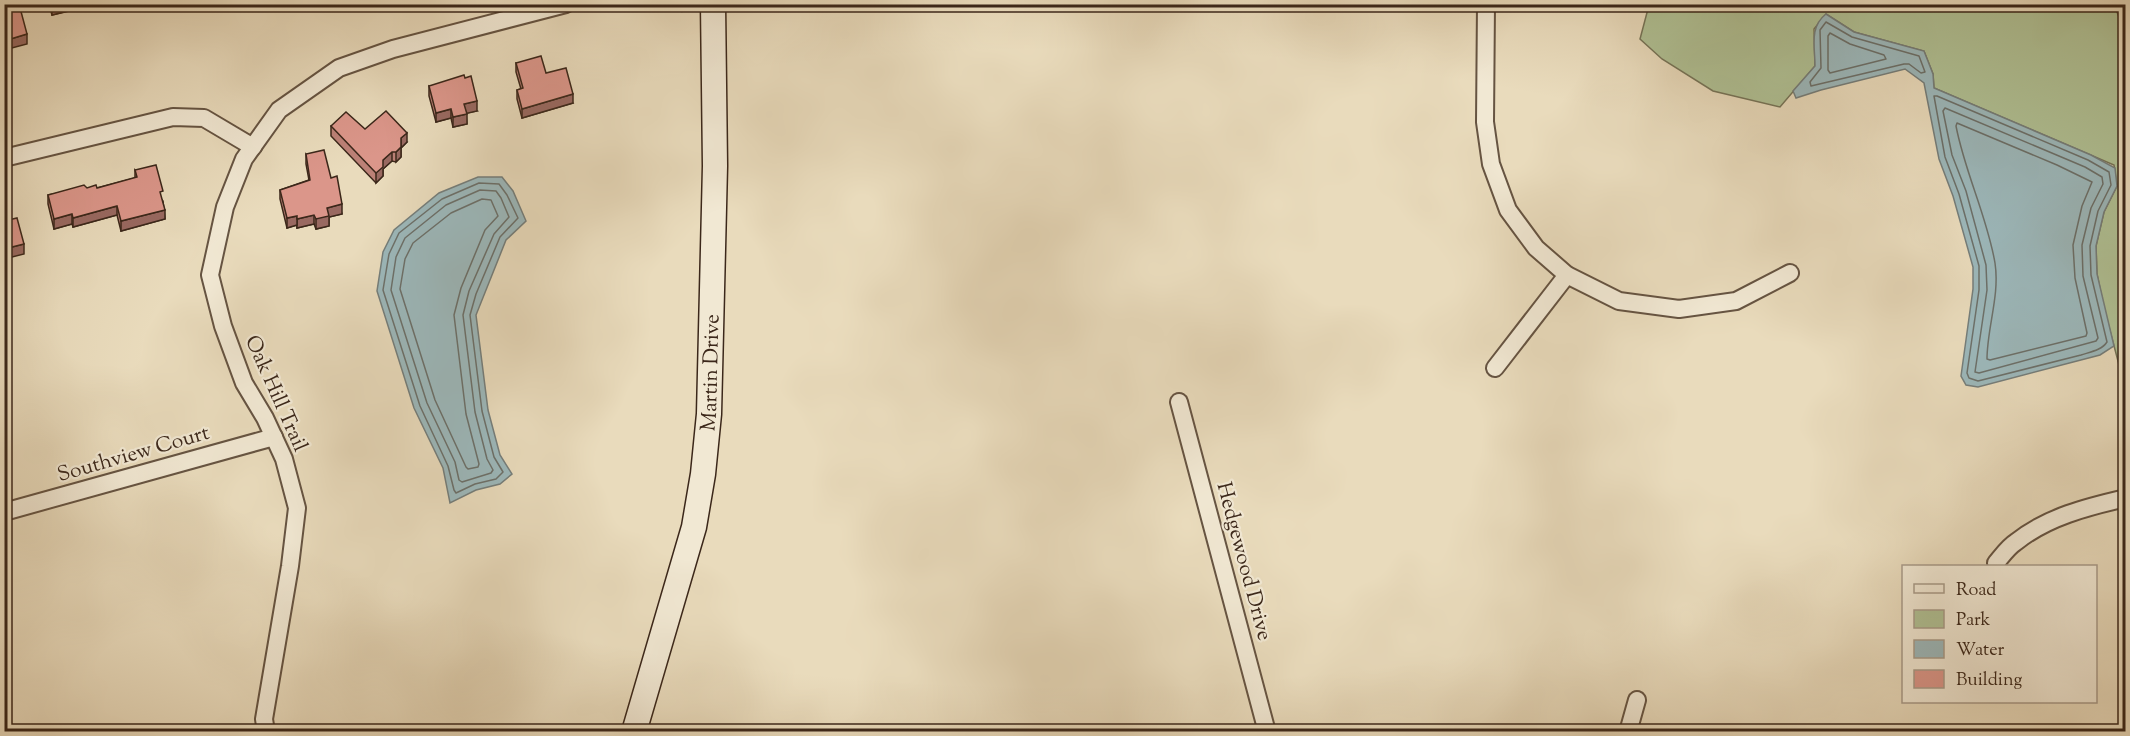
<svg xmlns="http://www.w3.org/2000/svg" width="2130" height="736" font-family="'Sorts Mill Goudy',serif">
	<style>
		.green { fill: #b0c195; stroke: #767458; stroke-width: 1.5 }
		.water { fill: #9cb8bb; stroke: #757e7b; stroke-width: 1.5 }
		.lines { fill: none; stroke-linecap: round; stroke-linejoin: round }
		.shore { stroke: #6c706a; stroke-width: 1.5 }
		.street-casing { stroke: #665442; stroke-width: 20 }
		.secondary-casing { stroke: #3b271a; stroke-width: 27 }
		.path { stroke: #3b271a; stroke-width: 3; stroke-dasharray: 4.5 3; stroke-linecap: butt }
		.street { stroke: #f1e8d3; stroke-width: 16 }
		.secondary { stroke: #f1e8d3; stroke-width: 24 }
		.wall { fill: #bc8177; stroke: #3b271a; stroke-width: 1.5 }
		.shaded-wall { fill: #996961; stroke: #3b271a; stroke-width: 1.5 }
		.building { fill: #db968a; stroke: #3b271a; stroke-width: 1.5 }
		.labels { text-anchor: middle; stroke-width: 4.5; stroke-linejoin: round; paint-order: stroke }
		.street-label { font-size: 21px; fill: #3b271a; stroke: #f1e8d3 }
	</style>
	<rect width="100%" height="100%" fill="#e9dbbc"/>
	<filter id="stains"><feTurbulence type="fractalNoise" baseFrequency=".00333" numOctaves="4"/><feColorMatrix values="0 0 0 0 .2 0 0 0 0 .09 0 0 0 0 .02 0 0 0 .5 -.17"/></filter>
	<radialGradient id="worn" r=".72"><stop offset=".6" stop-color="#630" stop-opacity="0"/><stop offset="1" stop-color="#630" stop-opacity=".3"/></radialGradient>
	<path class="green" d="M1649,5H2114L2126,34L2125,380H2123L2104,308L2097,274L2096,246L2104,212L2117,186L2114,165L1934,88L1933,74L1924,51L1854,32L1826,14L1814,29L1815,66L1780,107L1713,91L1662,59L1640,39Z"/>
	<g class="water">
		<path d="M1826,14L1854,32L1924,51L1933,74L1934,88L2091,155L2115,168L2117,186L2104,212L2096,246L2097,274L2114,346L2100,355L1978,387L1966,385L1961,376L1973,289V267L1953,196L1939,159L1924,83L1905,69L1821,90L1796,98L1793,91L1815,66C1815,47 1809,27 1826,14Z"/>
		<path d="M478,177H502L513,191L526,221L506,240L476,315L488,410L500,455L512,474L500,484L476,490L450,503L443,468L414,408L377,291L383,252L394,230L439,193Z"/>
	</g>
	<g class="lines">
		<g class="shore">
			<path d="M1826,22L1852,37L1919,56L1925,72L1921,73L1909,64H1904L1811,86L1810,82L1821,68L1820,30Z"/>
			<path d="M1830,33L1850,44L1884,55L1886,59L1830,73L1828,70V36Z"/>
			<path d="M1934,96H1937L2088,160L2109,172L2111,185L2098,211L2090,246L2091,275L2107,342C2102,350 2090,352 2081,355L1978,381L1969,378L1967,373L1979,290V266L1959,194L1945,157Z"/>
			<path d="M1945,108L2085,167L2102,177L2103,184L2091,208L2082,245L2083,276L2098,338L2096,341L1979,373L1975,372L1987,290L1986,265L1966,191L1952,155L1943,111Z"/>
			<path d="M1957,123L2057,165L2092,182L2082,206L2073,245L2075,278L2087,333L2086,336L1990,360L1987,359C1987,328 2000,295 1995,263C1987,216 1965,173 1956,126Z"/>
			<path d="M479,183L499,184L507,195L518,218L500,237L476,294L470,315L482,411L494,457L503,472L496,479L475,484L456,493L454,490L448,466L420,406L383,290L389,254L399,233L442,199Z"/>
			<path d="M480,190L496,191L501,198L509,217L494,234L469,291L463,315L475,412L487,459L493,470L491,473L462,482L459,480L455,462L427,403L391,290L396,257L405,238L446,205Z"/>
			<path d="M482,199L491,200L498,216L485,230L461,288L454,315L466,414L479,464L478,467L468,469L466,467L435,400L400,289L405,259L413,243L451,213Z"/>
		</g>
		<defs>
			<g id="street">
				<path d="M1486,4L1485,122L1491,164L1508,210L1536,248L1567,275L1619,301L1679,309L1736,301L1790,273"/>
				<path d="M4,158L173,117L204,118L253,147"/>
				<path d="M1495,368L1567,275"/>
				<path d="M1179,402L1267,732"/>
				<path d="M4,512L274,437"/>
				<path d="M1996,563C2002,556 2008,547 2016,542C2047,517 2087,507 2126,498"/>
				<path d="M266,732L264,719L290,566L297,508L284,459L265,418L244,383L223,326L210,275L225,207L244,159L279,110L339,68L393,49L566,4"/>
				<path d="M1628,732L1637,700"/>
			</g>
			<g id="secondary">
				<path id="s1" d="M634,732L694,527L703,474L709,414L715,166L713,4"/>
			</g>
		</defs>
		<use href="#street" class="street-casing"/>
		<use href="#secondary" class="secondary-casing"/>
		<path class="path" d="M682,4L683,12"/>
		<use href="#street" class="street"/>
		<use href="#secondary" class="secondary"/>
	</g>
	<g class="wall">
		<path d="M49,4H95V5L52,15Z"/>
		<path d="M516,63L546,73L573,103L522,118L517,99V90L521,89L516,72Z"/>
		<path d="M429,86L477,111L466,113L467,124L453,127L451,118L436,122L429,96Z"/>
		<path d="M331,126L365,129L407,142L401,148V157L396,162L392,161L383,169V176L376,183L331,136Z"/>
		<path d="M306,154L331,178L342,214L329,217V226L316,229L314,224L297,228V225L287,228L280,199V190L309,180L306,164Z"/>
		<path d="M135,170L163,201L165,219L121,231L117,215L73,227L72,224L54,229L48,204V195L87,188H97L135,178Z"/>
	</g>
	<g class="shaded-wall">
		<path d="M56,4H95L52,15V6Z"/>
		<path d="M27,34V44L4,50V41Z"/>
		<path d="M573,94V103L522,118V109Z"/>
		<path d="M477,101V111L464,114V104Z"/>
		<path d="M451,109V118L436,122V113Z"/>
		<path d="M467,114V124L453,127V117Z"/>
		<path d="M407,133V142L401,148V138Z"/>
		<path d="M401,147V157L396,162V152Z"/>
		<path d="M392,152V161L383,169V176L376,183V173L383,160Z"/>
		<path d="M342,204V214L329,217V226L316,229V219L327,208Z"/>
		<path d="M117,206V215L73,227V218Z"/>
		<path d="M165,210V219L121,231V221Z"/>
		<path d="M72,214V224L54,229V219Z"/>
		<path d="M314,215V224L297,228V219Z"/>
		<path d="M297,216V225L287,228V218Z"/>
		<path d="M24,244V254L4,259V249Z"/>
	</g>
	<g class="building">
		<path d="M11,4H19L27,34L4,41V6Z"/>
		<path d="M541,56L546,73L566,68L573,94L522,109L517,90L523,88L516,63Z"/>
		<path d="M464,75L465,78L471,76L477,101L464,104L467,114L453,117L451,109L436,113L429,86Z"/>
		<path d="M386,111L407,133L401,138V147L396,152H392L383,160V167L376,173L331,126L346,112L365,129Z"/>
		<path d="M324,150L331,178L337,176L342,204L327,208L329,216L316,219L314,215L297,219V216L287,218L280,190L310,180L306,154Z"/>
		<path d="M156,165L163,191L160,192L165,210L121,221L117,206L73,218L72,214L54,219L48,195L84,185L87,188L96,185L97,188L137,177L135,170Z"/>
		<path d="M17,218L24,244L4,249V221Z"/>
	</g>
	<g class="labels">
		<g class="street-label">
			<text dy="7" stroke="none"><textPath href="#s1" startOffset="369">Martin Drive</textPath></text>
			<text transform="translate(277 393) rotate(66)" y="7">Oak Hill Trail</text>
			<text transform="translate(133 453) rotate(-16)" y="7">Southview Court</text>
			<text transform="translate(1245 561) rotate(75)" y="7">Hedgewood Drive</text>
		</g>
	</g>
	<rect width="2130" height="736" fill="none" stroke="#e9dbbc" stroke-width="24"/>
	<rect x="6" y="6" width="2118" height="724" fill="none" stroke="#3b271a" stroke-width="3"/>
	<rect x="12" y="12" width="2106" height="712" fill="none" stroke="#3b271a" stroke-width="1.5"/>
	<rect x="1902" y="565" width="195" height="138" fill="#f1e8d3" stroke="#a89b89" stroke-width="1.5"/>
	<rect x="1914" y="584" width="30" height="9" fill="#f1e8d3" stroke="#a89b89" stroke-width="1.5"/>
	<text x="1956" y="595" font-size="18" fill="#3b271a">Road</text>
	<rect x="1914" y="610" width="30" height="18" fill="#b0c195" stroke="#a89b89" stroke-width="1.5"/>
	<text x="1956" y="625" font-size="18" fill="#3b271a">Park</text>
	<rect x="1914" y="640" width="30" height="18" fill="#9cb8bb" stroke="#a89b89" stroke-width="1.5"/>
	<text x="1956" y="655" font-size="18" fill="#3b271a">Water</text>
	<rect x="1914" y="670" width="30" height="18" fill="#db968a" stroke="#a89b89" stroke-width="1.5"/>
	<text x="1956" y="685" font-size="18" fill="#3b271a">Building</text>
	<rect width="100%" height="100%" filter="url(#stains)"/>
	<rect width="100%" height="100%" fill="url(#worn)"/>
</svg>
